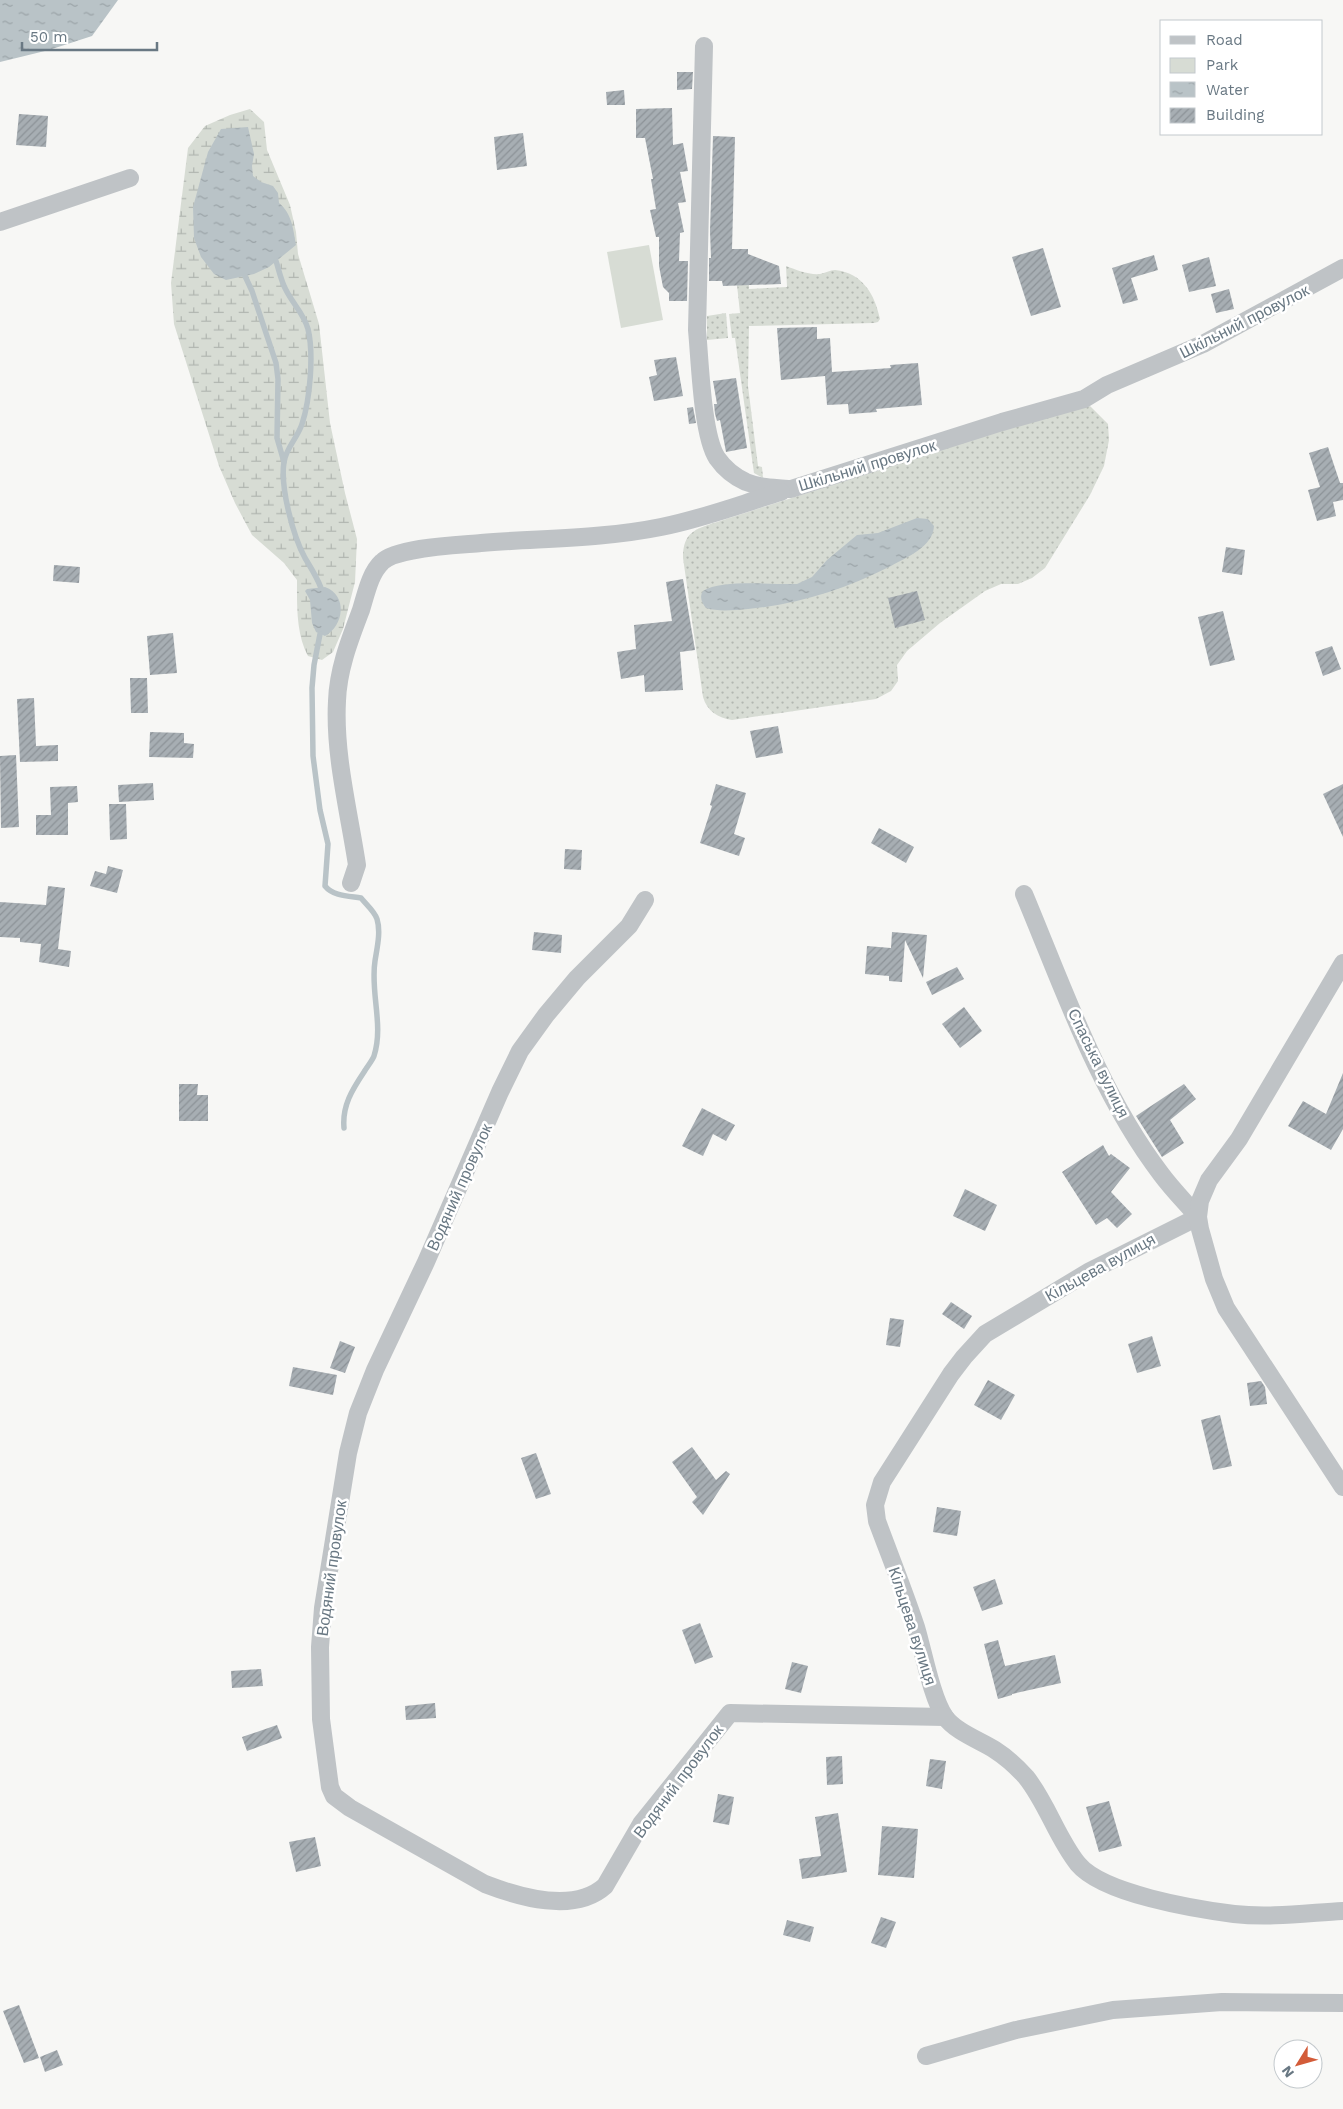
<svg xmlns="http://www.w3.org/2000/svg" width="1343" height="2109" font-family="'Work Sans',sans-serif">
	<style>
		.green { fill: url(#green-dots) }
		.wetland { fill: url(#wetland-marsh) }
		.pitch { fill: #d7dcd4 }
		.water { fill: url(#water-ripples) }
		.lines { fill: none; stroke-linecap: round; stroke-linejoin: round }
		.stream { stroke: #b9c3c7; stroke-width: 5.5 }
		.building { fill: url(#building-hatch) }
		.minor { stroke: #bfc3c6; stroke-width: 18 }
		.labels { text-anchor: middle; stroke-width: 5; stroke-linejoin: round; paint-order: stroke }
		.street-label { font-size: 16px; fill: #697883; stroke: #fff }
	</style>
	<defs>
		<pattern id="green-dots" width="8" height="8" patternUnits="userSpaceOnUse" patternTransform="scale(1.25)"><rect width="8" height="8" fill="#d7dcd4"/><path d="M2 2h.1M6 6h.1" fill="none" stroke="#b2b7b1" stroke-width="1.8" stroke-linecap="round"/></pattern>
		<pattern id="wetland-marsh" width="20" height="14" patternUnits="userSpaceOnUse" patternTransform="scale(1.25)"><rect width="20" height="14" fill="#d7dcd4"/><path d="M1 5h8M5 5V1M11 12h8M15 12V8" fill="none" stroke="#b2b7b1"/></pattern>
		<pattern id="water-ripples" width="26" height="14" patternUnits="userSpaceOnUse" patternTransform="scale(1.25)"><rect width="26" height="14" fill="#b9c3c7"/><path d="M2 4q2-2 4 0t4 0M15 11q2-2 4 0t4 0" fill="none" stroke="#9aa3a7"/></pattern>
		<pattern id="building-hatch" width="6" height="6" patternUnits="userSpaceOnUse" patternTransform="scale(1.25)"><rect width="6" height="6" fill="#a7aeb3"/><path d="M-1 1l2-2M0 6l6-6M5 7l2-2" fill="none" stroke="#8c9297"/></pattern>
	</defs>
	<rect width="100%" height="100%" fill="#f7f7f5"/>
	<g class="green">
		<path d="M786,266C797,270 808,275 820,274C825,273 830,270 835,270C863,273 875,295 880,319L878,322L874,323L749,326L748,386L758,466L762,467L763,478L754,473L735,338H732L729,314L740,313L737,285H749V289L787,287Z"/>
		<path d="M726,313L728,338L707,340V316Z"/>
		<path d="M1090,406L1108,424L1109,440L1104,466L1090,495L1045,568L1032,578L1018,584H1001L985,591L940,623L907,651L897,665L898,681L891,691L876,699L732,720C718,718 707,711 703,697L683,558C683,532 695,529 717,522L1009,428L1050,415Z"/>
	</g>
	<path class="wetland" d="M250,109L264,122L267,150L290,205L296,232L298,254L319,324L330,423L345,493L357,539L355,582L343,629L333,652L322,660L308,656C296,634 297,605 297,580L284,563L252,535L235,503L219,466L174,324L171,283L188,148L205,126L230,115Z"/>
	<path class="pitch" d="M649,245L663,320L621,328L607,252Z"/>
	<g class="water">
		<path d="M0,0H118L92,36L49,50L0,62Z"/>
		<path d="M248,127L254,154L252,166L253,176L261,182L273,186L278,193L279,203C292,214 293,228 296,245L269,267L254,274L226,280L214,274L201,257L194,238L193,207L208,152L221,129Z"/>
		<path d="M917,518L928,519L934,526C933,547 907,557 891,566C845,589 800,604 748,609C734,610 719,612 706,608C702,603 699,597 703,591C722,579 773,585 797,584L812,577L827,560L857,535L878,533Z"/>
		<path d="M325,587C348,595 344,626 325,636L316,632L312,623L310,600L305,591L307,589Z"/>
	</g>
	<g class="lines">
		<g class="stream">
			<path d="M276,261C279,270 281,281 286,290C293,304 304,314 308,329C314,354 310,400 302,424C298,437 286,448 284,462C280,487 293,536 305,558C311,568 317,577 321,588"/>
			<path d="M245,276L252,291L276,363L278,379L277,438L284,462"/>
			<path d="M320,634L314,665L312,688L313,756L320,810L328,844L325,886C333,896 348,896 361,898C366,904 375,912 377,919C381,932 377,948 375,961C370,992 384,1025 374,1056C372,1061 367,1067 364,1072C352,1090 342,1106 344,1128"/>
		</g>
	</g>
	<g class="building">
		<path d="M677,72H693L692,89L677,90Z"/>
		<path d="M624,90L625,105H607L606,92Z"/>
		<path d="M672,108L673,145L683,143L688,171L680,172L686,202L678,203L684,232L680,233L679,261H688L687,301H669V293L663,287L659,266V237H656L650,210L656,209L651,179H653L645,138H636V109Z"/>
		<path d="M19,114L48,116L46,147L16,145Z"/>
		<path d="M523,133L527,166L497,170L494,137Z"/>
		<path d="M713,136L735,137L732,249H748V254L779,266L781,284L723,286L722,281H709V258H711L710,231Z"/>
		<path d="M1043,248L1061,307L1031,316L1012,257Z"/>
		<path d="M1154,255L1158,270L1131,278L1138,300L1123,304L1112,268Z"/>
		<path d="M1209,257L1216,286L1189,292L1182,265Z"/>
		<path d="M1229,289L1234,309L1216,313L1211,294Z"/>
		<path d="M817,327V339L830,338L832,372L891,368L890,365L918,363L922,405L876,409L877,412L849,414L848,404L827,405L825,376L781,380L777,328Z"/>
		<path d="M676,357L683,396L654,401L649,377L657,375L654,360Z"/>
		<path d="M736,378L747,448L726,452L720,420L717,421L715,414L714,404H717L713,381Z"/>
		<path d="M693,407L696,423L689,424L687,408Z"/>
		<path d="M1328,447L1340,483H1343V500L1333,502L1336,516L1317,521L1308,490L1320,487L1309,453Z"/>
		<path d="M1226,547L1245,550L1242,575L1222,572Z"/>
		<path d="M54,565L80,567L79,583L53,581Z"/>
		<path d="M683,579L695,650L680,652L683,690L645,692L644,675L621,679L617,652L636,649L634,625L672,621L666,582Z"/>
		<path d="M917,591L925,620L895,628L888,598Z"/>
		<path d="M1223,611L1235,660L1210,666L1198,617Z"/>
		<path d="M173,633L177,673L150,675L147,636Z"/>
		<path d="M1332,646L1341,669L1323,676L1315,652Z"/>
		<path d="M130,678H147L148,713H131Z"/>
		<path d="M34,698L36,746L58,745V761L20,762L17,699Z"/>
		<path d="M778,726L783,753L756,758L750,731Z"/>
		<path d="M150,732L184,733V743L194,744L193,758L149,757Z"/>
		<path d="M16,755L19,827L1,828L0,756Z"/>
		<path d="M153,783L154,800L119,802L118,785Z"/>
		<path d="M716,784L746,793L734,834L745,838L739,856L700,843L712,806L710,805Z"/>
		<path d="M1343,784V837L1323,794Z"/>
		<path d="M77,786L78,802L68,803V835H36V815H51L50,787Z"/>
		<path d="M109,804H126L127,839L110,840Z"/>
		<path d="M879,828L914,847L906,863L871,843Z"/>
		<path d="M565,849L582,850L581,870L564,869Z"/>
		<path d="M108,866L123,870L117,893L90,886L95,871L106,874Z"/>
		<path d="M48,886L65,888L58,949L71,951L69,967L39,962L41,944L20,942V938L0,937V902L46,905Z"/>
		<path d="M534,932L562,935L561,953L532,950Z"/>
		<path d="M892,932L927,935L923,978L905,940L902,982L889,981V976L865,974L867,946L891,948Z"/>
		<path d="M957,967L964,979L932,995L926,982Z"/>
		<path d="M964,1007L982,1031L960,1048L942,1024Z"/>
		<path d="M1343,1073V1129L1331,1150L1288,1126L1303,1101L1326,1114Z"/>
		<path d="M179,1084H198L197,1095H208V1121H179Z"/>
		<path d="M1184,1084L1196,1099L1170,1120L1184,1143L1162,1157L1136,1116Z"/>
		<path d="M702,1108L735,1125L726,1141L713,1134L703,1156L682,1146Z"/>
		<path d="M1103,1145L1109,1156L1111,1154L1130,1168L1111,1192L1132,1214L1117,1228L1107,1218L1096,1225L1062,1172Z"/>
		<path d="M965,1189L997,1205L985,1231L953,1216Z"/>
		<path d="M951,1302L972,1316L964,1329L942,1314Z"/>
		<path d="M890,1318L904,1320L900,1347L886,1345Z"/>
		<path d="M1152,1336L1161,1366L1137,1373L1128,1344Z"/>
		<path d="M340,1341L355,1347L345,1373L330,1368Z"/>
		<path d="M293,1367L337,1375L333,1395L289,1386Z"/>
		<path d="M988,1380L1015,1395L1001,1420L974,1405Z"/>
		<path d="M1261,1381L1265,1387L1267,1404L1250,1406L1247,1383Z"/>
		<path d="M1220,1415L1232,1466L1213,1470L1201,1420Z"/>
		<path d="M692,1447L716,1480L726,1471L730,1474L703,1515L692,1502L697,1497L672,1462Z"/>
		<path d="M536,1453L551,1494L536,1499L521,1458Z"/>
		<path d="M937,1507L961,1511L957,1536L933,1532Z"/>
		<path d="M995,1579L1003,1604L982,1611L973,1587Z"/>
		<path d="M700,1623L713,1657L695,1664L682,1630Z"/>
		<path d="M998,1640L1005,1666L1055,1655L1061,1683L1012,1694V1695L998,1699L984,1644Z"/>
		<path d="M792,1662L808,1666L801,1693L785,1689Z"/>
		<path d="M261,1669L263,1686L232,1688L231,1671Z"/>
		<path d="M435,1703L436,1718L406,1720L405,1706Z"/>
		<path d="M277,1725L282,1738L247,1751L242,1737Z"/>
		<path d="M842,1756L843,1784L827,1785L826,1757Z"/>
		<path d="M930,1759L946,1761L942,1789L926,1786Z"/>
		<path d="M718,1794L734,1797L729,1825L713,1822Z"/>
		<path d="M1109,1801L1122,1846L1099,1852L1086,1807Z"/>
		<path d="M838,1813L847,1872L802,1879L799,1859L821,1856L815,1817Z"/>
		<path d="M882,1826L918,1829L914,1878L878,1875Z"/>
		<path d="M315,1837L321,1866L296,1872L289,1842Z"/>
		<path d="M881,1917L896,1922L886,1948L871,1943Z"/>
		<path d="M787,1920L814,1927L810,1942L783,1935Z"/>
		<path d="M19,2005L39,2058L24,2063L3,2011Z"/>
		<path d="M57,2050L63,2065L45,2072L40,2057Z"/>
	</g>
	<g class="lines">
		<g class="minor">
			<path d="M704,46L697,330C700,360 702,435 717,458C724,468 735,477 746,482C761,488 775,488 791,489L1002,422L1084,399L1107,385L1203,344L1343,268"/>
			<path d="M0,222L130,178"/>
			<path d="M351,883L357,865C349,812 334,754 337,701C338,669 350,639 361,610C366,594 370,573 382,562C397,547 459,545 481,543C541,538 602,539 661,527C702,519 741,504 781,492"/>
			<path d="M1024,894C1063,987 1099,1093 1161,1174C1172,1189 1186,1203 1198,1217L1090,1271L985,1334L964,1357L951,1374L882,1482L875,1505L877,1521C890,1556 904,1591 916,1627C923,1650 932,1699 945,1717C956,1732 979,1740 995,1750C1006,1757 1017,1767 1026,1777C1047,1803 1057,1838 1078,1864C1103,1894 1195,1909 1234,1914C1270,1918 1307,1913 1343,1911"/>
			<path d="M645,900L629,926L577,978L546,1015L520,1051L500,1092L426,1262L375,1370L358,1413L348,1453L323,1608L320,1647L321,1719L330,1787L334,1796L350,1808L485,1884C519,1897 574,1914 605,1886L641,1824L730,1713L945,1717"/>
			<path d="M1343,963L1239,1139L1209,1180L1200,1201L1198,1217L1200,1229L1214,1279L1226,1308L1343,1487"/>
			<path d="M926,2056L1016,2030L1113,2010L1222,2002L1343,2003"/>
		</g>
	</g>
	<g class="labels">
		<g class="street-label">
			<text transform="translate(1244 321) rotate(-27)" y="6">Шкільний провулок</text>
			<text transform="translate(867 465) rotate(-17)" y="6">Шкільний провулок</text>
			<text transform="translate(1099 1063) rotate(64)" y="6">Спаська вулиця</text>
			<text transform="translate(459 1187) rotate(-66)" y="6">Водяний провулок</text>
			<text transform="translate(1100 1267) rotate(-29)" y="6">Кільцева вулиця</text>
			<text transform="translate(331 1568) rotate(-82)" y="6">Водяний провулок</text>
			<text transform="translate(913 1626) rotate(72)" y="6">Кільцева вулиця</text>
			<text transform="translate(678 1781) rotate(-53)" y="6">Водяний провулок</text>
		</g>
	</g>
	<rect x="1160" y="20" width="162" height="115" fill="#ffffff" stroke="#c3c9cd"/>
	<rect x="1170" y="36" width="25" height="8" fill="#bfc3c6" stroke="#c3c9cd"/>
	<text x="1206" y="45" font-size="15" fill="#697883">Road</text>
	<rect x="1170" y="58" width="25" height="15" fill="#d7dcd4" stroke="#c3c9cd"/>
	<text x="1206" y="70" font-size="15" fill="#697883">Park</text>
	<rect x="1170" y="82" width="25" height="15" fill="url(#water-ripples)" stroke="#c3c9cd"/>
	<text x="1206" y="95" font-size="15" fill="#697883">Water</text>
	<rect x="1170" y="108" width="25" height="15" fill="url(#building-hatch)" stroke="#c3c9cd"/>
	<text x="1206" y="120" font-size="15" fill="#697883">Building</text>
	<g transform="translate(1298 2064) rotate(233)"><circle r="24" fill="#ffffff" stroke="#c3c9cd"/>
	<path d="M0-4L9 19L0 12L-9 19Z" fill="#d35c39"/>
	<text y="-8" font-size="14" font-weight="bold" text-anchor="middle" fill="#697883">N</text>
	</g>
	<path d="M22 42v8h135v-8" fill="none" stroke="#697883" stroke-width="2.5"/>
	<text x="30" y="42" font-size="15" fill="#697883" stroke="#ffffff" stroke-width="4" paint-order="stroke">50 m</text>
</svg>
